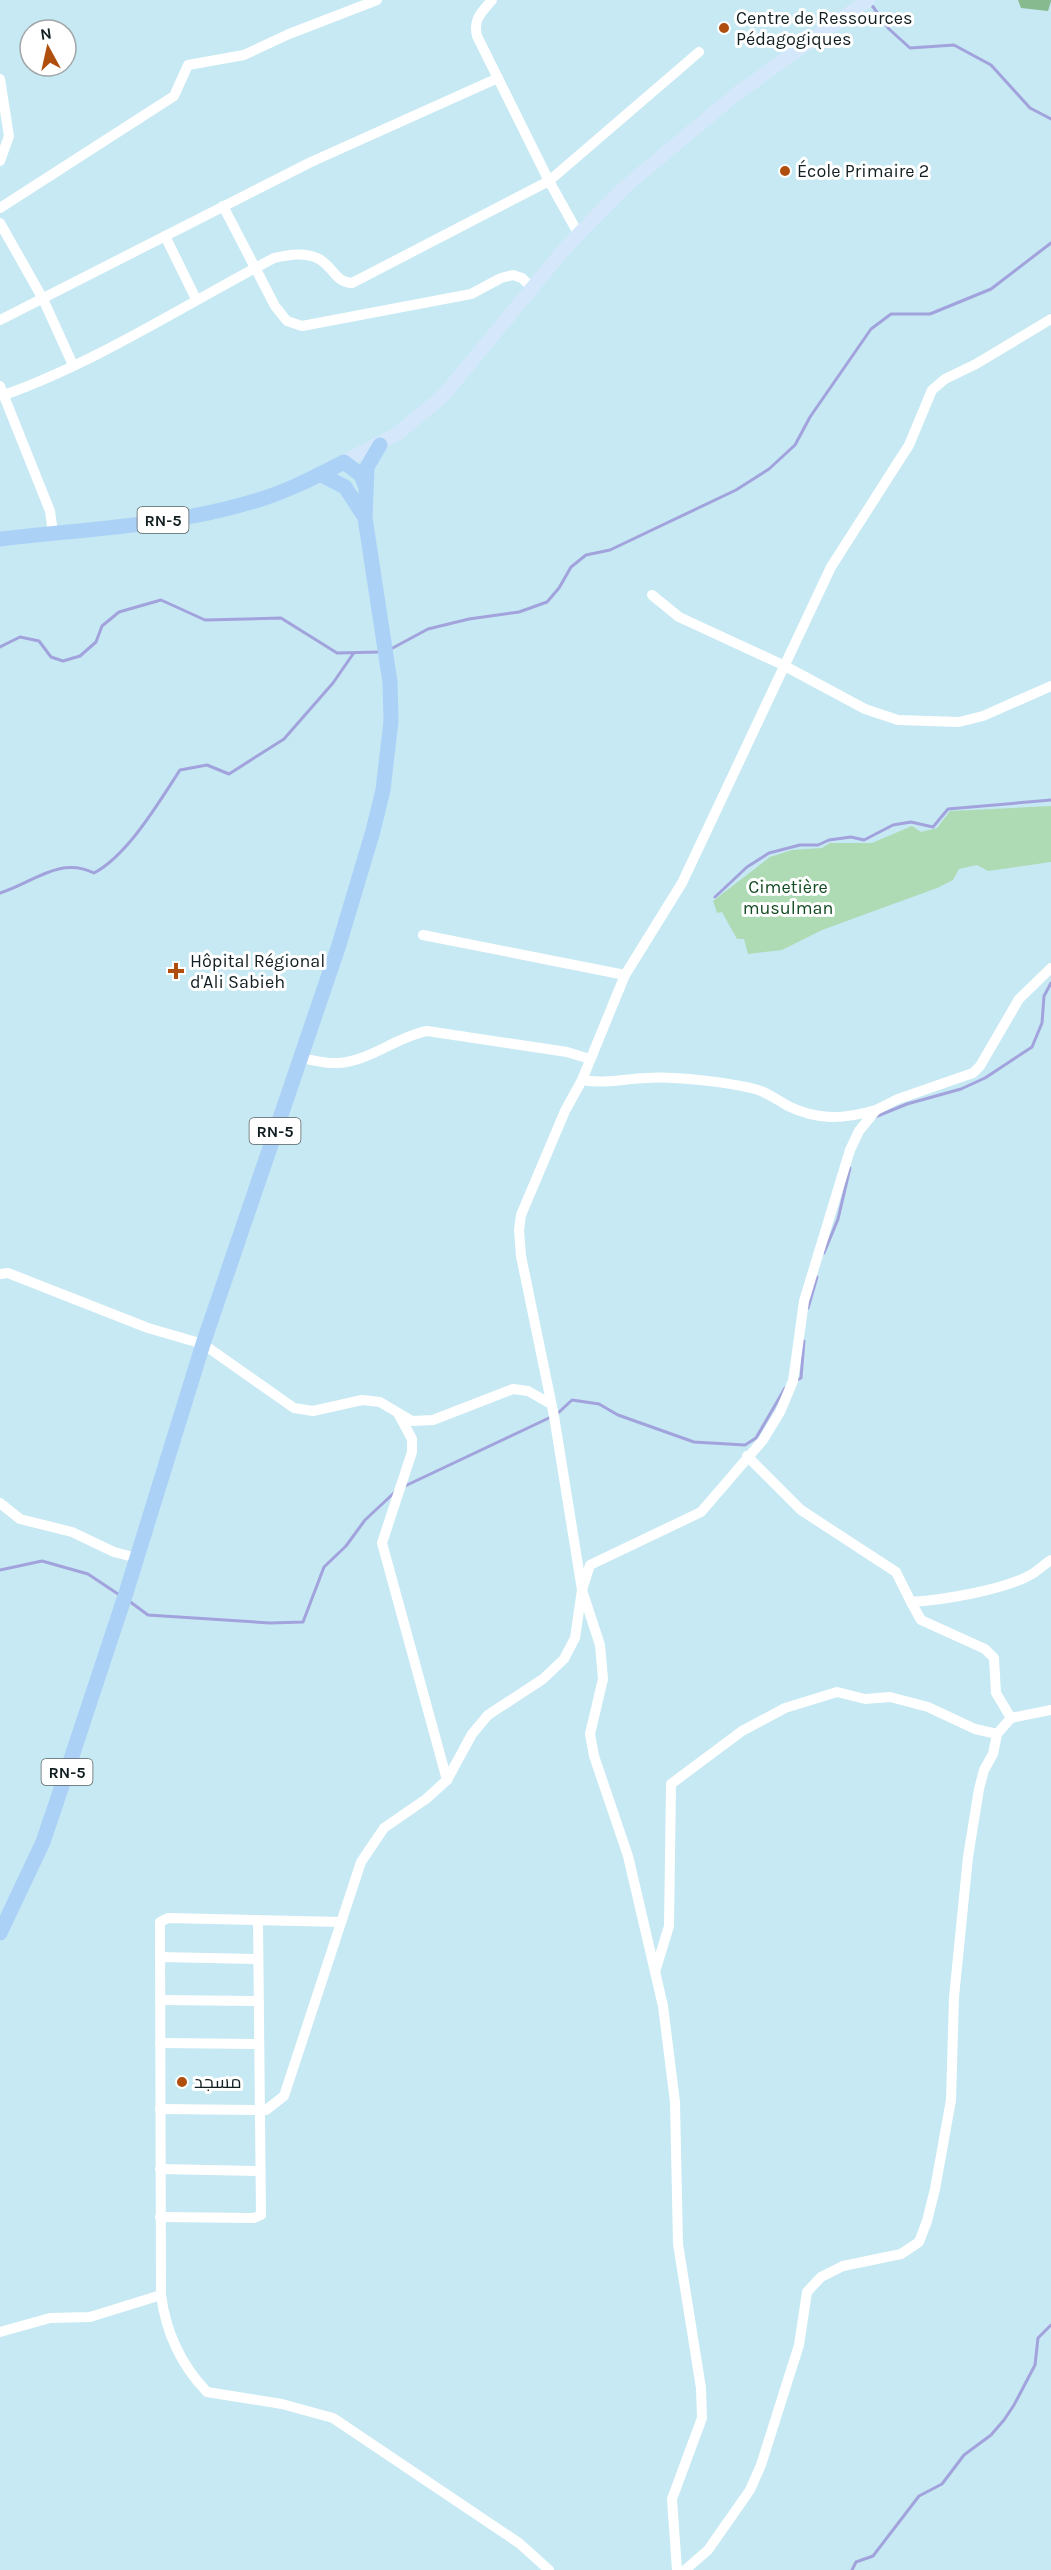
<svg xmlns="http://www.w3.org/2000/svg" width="1051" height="2570" font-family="Karla,Cairo,sans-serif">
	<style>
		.green { fill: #aedab4 }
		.forest { fill: #87ba8f }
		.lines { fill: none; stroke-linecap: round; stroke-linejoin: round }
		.stream { stroke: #a2a3dc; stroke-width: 3 }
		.minor { stroke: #fff; stroke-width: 10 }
		.secondary { stroke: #d5e8fb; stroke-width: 14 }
		.primary { stroke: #acd1f7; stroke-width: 15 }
		.poi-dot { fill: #b04f0d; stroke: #fff; stroke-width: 2 }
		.labels { text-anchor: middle; stroke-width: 6; stroke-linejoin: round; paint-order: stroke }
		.shield { fill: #fff; stroke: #596264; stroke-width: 1.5 }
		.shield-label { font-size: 16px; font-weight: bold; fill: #121f22 }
		.poi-label { font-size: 18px; fill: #121f22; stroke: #fff; text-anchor: start }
		.park-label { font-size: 18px; fill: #134c22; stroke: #fff }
	</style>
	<rect width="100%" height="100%" fill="#c6e9f3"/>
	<path class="green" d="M1051,806V862L988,871L977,865L959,869L953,880L937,888L822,930L782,950L748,954L744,939H737L722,912L717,913L713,901L770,857L792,850L822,848L830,843H872L912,826L921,832L937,828L950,811Z"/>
	<path class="forest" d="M1018,0H1051V1L1048,11L1021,8Z"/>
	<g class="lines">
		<g class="stream">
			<path d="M871,4L889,29L910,48L954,45L991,65L1030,108L1051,119"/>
			<path d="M0,647L20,637L39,641L51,657L63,661L80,656L96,642L102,626L119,612L161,600L205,620L281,618L337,653L380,652"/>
			<path d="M389,650L428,629L469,619L519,612L547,602L559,588L571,567L586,555L610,550L736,490L769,469L795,445L810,417L871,329L891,314H930L991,289L1051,243"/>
			<path d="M0,893C33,883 59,856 94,873C128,855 159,802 180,770L207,765L229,774L284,739L333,683L353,654"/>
			<path d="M715,897L747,867L769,853L800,845H818L829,840L851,837L864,840L893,825L911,822L933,827L948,809L1051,800"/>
			<path d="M875,1117L907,1104L961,1089L985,1078L1032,1047L1042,1023L1044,996L1051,983"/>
			<path d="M824,1253L838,1219L850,1168"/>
			<path d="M808,1308L817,1277"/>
			<path d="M797,1380L801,1378L804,1341"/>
			<path d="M557,1414L572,1400L599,1404L618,1415L694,1442L745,1445L756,1438L785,1388"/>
			<path d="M405,1486L551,1417"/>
			<path d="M0,1570L42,1561L88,1574L121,1596"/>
			<path d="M129,1601L148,1615L270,1623L303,1622L324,1567L346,1546L365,1520L395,1492"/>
			<path d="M852,2570L856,2562L873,2556L919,2496L942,2484L964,2455L991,2435L1004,2420L1014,2405L1035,2365L1038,2338L1051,2325"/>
		</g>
		<g class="minor">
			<path d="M492,0C481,13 473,19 477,36L549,181L578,233"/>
			<path d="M0,79L9,136L0,161"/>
			<path d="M223,206L275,306L287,321L302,326L471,294L501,278L513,275L522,278L532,288"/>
			<path d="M0,208L174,96L188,65L244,55L289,34L377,0"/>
			<path d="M0,223L43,299L73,365"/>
			<path d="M165,236L196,299"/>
			<path d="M0,320L311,162L498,78"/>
			<path d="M0,386L50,511L53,533"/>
			<path d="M4,395C97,362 186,304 274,258C289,255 303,252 317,258C332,264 335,283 352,283L549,181L699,52"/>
			<path d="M652,595L679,617L783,665L865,709L898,720L959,722L983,716L1051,686"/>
			<path d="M423,935L625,975"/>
			<path d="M301,1058C312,1060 326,1064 338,1063C370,1061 396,1037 427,1031L567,1052L590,1059"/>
			<path d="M876,1110L898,1099L973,1073L980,1066L1019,999L1051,968"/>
			<path d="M0,1274L8,1273L148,1328L203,1344L294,1408L313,1411L362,1400L380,1402L412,1421L433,1420L513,1389L528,1391L551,1404"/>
			<path d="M399,1415L412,1439V1452L382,1543L447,1780"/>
			<path d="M747,1456L801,1510L896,1572L911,1602C943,1600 1005,1590 1032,1574C1039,1570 1044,1564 1051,1560"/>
			<path d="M0,1503L20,1519L72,1532L114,1552L137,1558"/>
			<path d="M911,1602L921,1620L985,1649L994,1658L996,1693L1011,1718"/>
			<path d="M341,1922L168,1918L160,1922L161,2295C166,2333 181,2365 207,2392L282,2404L333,2418L519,2543L549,2570"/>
			<path d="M160,1957L258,1959"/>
			<path d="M655,1972L669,1926L671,1784L742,1731L785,1708L837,1692L865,1699L890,1697L928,1707L975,1729L997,1734L1011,1718L1051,1710"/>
			<path d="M160,2000L259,2001"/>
			<path d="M160,2043L259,2044"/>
			<path d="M160,2109L266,2110L284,2096L361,1862L384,1828L426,1799L447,1780L472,1734L488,1715L543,1679L564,1659L575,1638L582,1590L590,1565L701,1512L763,1440L780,1412L793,1381L804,1301L850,1150L859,1131L876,1110C844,1119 819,1121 788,1106C777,1100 767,1092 755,1089C727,1082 674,1076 646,1078C623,1079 605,1084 582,1080"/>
			<path d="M160,2169L260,2171"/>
			<path d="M160,2217L254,2218L261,2215L258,1920"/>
			<path d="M0,2332L50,2318L90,2317L161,2295"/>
			<path d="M677,2570L672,2499L702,2418L701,2388L678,2244L675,2102L663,2006L628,1856L594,1756L590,1734L603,1679L600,1645L582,1590L554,1416L521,1256L519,1230L521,1215L565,1111L582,1080L625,975L682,883L831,567L909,445L932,390L945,379L976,364L1051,319"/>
			<path d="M685,2570L708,2550L750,2490L761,2465L799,2345L807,2292L821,2277L843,2266L901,2254L919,2242L927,2221L935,2189L951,2100L954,1997L968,1857L979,1789L984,1770L993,1754L997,1734"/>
		</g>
		<path class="secondary" d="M344,462L397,434L443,396L566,247L626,186L735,95L868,0"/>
		<g class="primary">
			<path d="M320,474L345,487L364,516"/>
			<path d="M0,539C84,529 174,526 255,501C286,492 315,477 344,462L361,475L365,485"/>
			<path d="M0,1933L43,1842L70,1762L126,1593L203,1344L338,948L373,831L383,790L391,721L390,682L365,518L367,467L380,445"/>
		</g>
	</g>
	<g class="poi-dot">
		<circle cx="724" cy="28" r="6"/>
		<circle cx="785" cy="171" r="6"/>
		<path d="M173 962h6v6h6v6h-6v6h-6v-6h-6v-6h6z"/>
		<circle cx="182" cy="2082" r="6"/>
	</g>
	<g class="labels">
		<g class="shield">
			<rect x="137.5" y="507" width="51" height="26" rx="4.5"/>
			<rect x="249.5" y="1118" width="51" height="26" rx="4.5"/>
			<rect x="41.5" y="1759" width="51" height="26" rx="4.5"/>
		</g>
		<g class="shield-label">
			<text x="163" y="526">RN-5</text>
			<text x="275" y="1137">RN-5</text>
			<text x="67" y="1778">RN-5</text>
		</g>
		<g class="poi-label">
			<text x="736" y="24">Centre de Ressources<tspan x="736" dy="21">Pédagogiques</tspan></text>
			<text x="797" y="177">École Primaire 2</text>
			<text x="190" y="967">Hôpital Régional<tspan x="190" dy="21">d'Ali Sabieh</tspan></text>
			<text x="194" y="2088">مسجد</text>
		</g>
		<g class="park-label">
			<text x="788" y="893">Cimetière<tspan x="788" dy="21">musulman</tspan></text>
		</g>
	</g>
	<g transform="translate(48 48) rotate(352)"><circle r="28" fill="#ffffff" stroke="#a0a5a7" stroke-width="1.5"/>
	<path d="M0-4.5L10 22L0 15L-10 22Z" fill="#b04f0d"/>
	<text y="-9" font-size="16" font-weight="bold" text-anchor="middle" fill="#121f22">N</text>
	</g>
</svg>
